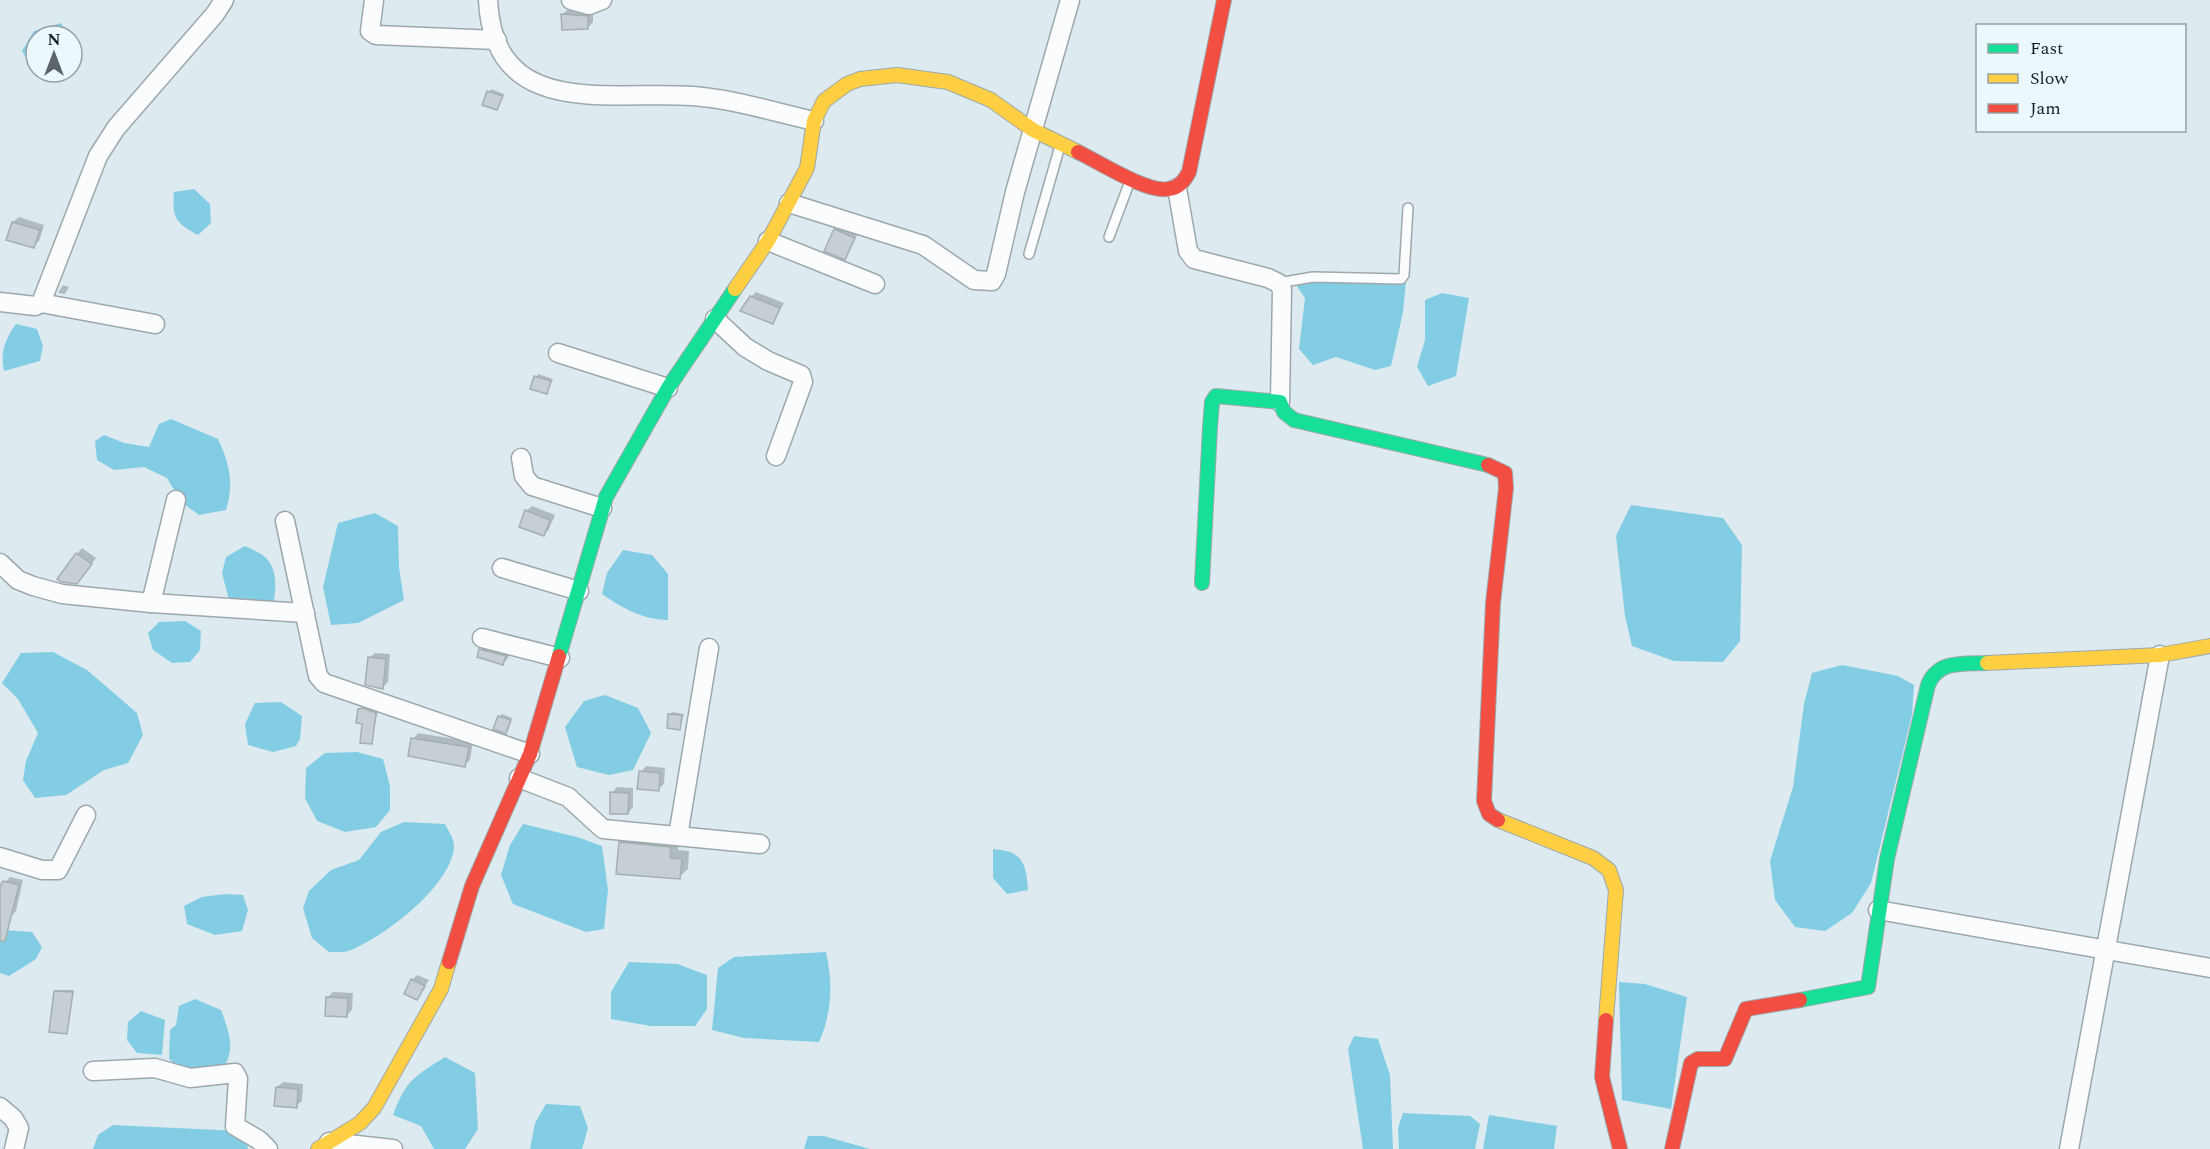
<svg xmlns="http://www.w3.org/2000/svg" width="2210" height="1149" font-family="Spectral,serif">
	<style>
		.water { fill: #82cde4 }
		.shadow { fill: #0003 }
		.building { fill: #c6d0d4; stroke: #a5afb3; stroke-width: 1.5 }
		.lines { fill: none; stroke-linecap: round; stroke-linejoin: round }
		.lane-casing { stroke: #9ea8ab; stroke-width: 12 }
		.street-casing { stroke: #9ea8ab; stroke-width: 21 }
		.fast-casing { stroke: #9ea8ab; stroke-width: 16 }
		.slow-casing { stroke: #9ea8ab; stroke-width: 16 }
		.jam-casing { stroke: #9ea8ab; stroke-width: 16 }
		.lane { stroke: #fafcfd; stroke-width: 9 }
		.street { stroke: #fafcfd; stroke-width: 18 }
		.fast { stroke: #16e098; stroke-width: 14 }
		.slow { stroke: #ffcf43; stroke-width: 14 }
		.jam { stroke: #f24e42; stroke-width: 14 }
	</style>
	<rect width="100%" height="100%" fill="#ddeaef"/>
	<g class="water">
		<path d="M61,23L68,36H36V72H72V48L75,71C45,93 38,77 22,51L34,31Z"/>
		<path d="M194,189L210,204L211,223L198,235C175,223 172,217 174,192Z"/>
		<path d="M1383,274L1406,281L1403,312L1391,366L1375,370L1336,357L1313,365L1299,349L1305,298L1296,285L1326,276Z"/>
		<path d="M1442,293L1469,298L1456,376L1428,386L1417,367L1425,340V300Z"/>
		<path d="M16,324L37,329L43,346L40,361L4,371C0,352 5,339 16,324Z"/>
		<path d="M171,419L218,439C230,464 234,484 226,510L199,515L181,502L167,478L144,467L114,470L97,460L95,441L104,435L124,443L149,447L159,424Z"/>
		<path d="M1631,505L1723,518L1742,545L1740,641L1723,662L1674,661L1632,646L1625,616L1616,536Z"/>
		<path d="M375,513L398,526L399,567L404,600L358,623L331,625L323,587L338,523Z"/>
		<path d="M245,546C251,549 261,553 266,558C278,570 276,591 273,605L229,600L222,573L226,557Z"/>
		<path d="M623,550L652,555L668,574V620C641,619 624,609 602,594L607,573Z"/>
		<path d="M185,621L201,631L200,650L190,662L172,663L153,650L148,633L159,622Z"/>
		<path d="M53,652L87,670L137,713L143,735L128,763L104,770L66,795L35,798L23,780L26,761L38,733L18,699L2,683L21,653Z"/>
		<path d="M1842,665L1898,676L1914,685L1912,715L1871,883L1852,913L1825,931L1795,927L1775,900L1770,861L1793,787L1804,704L1812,673Z"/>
		<path d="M605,695L638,708L651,733L633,770L609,775L577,767L565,727L584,701Z"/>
		<path d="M281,702L302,716L300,739L296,746L273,752L248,745L245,724L255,703Z"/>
		<path d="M357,752L383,759L390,786V810L376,827L345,832L317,821L305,798L306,768L325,753Z"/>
		<path d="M404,822L445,824C448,830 454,839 454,845C454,884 384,937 351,950C345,953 336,952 329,952L312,938L303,908L309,891L331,870L359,860L381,832Z"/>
		<path d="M523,824L577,837L602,846L608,890L604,929L586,932L513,904L501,875L510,845Z"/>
		<path d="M993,849C1023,851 1026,863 1028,890L1007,894L993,878Z"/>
		<path d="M225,894L243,895L248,910L242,931L215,935L187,924L184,906L202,897Z"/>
		<path d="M2,930L32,932L42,947L36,959L9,976L0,973V931Z"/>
		<path d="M826,952C833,983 832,1013 819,1042L744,1038L712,1030L718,968L734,957Z"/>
		<path d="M629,962L677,964L707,975V1009L695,1026H651L611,1019V992Z"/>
		<path d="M1619,982L1645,984L1687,997L1671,1109L1622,1100Z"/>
		<path d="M195,999L221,1010C230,1035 237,1052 219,1074L189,1077L169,1059L170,1030L176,1025L179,1006Z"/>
		<path d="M141,1011L165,1020L162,1055L137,1053L127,1040L128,1022Z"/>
		<path d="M1354,1036L1378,1039L1390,1075L1393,1149H1363L1348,1049Z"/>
		<path d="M445,1057L475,1073L478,1129L465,1149H434L421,1126L393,1115C406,1080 415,1076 445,1057Z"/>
		<path d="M546,1104L580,1106L588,1128L582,1149H530L535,1123Z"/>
		<path d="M1403,1113L1470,1116L1480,1124L1475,1149H1399L1398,1128Z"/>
		<path d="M1489,1115L1557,1126L1554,1149H1483Z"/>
		<path d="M113,1125L239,1131L247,1139L248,1149H93L98,1135Z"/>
		<path d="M808,1136H824L870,1149H804Z"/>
	</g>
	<g class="shadow">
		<path d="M568,9L593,11V22L588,28L563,14Z"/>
		<path d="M491,89L504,94L497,109L484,104Z"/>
		<path d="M19,217L44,225L39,241L33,247L8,239L13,222Z"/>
		<path d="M841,224L859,232L844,258L835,230Z"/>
		<path d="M63,285L69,287L65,294L58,293Z"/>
		<path d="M756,292L784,303L773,323L751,297Z"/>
		<path d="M538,374L553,379L547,393L532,388Z"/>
		<path d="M532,506L555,515L549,529L544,535L526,511Z"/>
		<path d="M82,548L96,558L77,583V554Z"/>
		<path d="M486,644L510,651L508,658L503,663L481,650Z"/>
		<path d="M375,653L390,654L388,682L382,688L369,658Z"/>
		<path d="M362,707L378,711L371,742L360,710Z"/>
		<path d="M672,712L684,714L680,728L670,714Z"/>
		<path d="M502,714L512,718L505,732L499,717Z"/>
		<path d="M418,733L473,742L470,760L465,765L413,739Z"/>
		<path d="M646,766L665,768L664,784L658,790L641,772Z"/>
		<path d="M617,787L633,788V807L628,813L612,793Z"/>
		<path d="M628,834L679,839L678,850L689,851L688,869L679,877L620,842Z"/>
		<path d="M10,877L23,880L16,911L11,916L0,914L5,882Z"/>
		<path d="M417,975L429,980L417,998L412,980Z"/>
		<path d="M58,990H74L67,1032L56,992Z"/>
		<path d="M333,992L353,993L352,1010L347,1015L327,998Z"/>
		<path d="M283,1082L303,1084L302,1101L296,1106L277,1087Z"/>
	</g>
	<g class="building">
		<path d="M561,14L588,16V29L562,30Z"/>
		<path d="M487,91L503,96L497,110L482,105Z"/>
		<path d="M12,222L40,230L34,248L6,240Z"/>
		<path d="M834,229L855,238L845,260L824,251Z"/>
		<path d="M750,296L780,308L773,324L740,311Z"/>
		<path d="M534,376L551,381L547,394L530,389Z"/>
		<path d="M525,510L550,520L544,536L519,527Z"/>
		<path d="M76,553L92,564L77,584L61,582L57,579Z"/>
		<path d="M479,649L506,656L503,665L477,657Z"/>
		<path d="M368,657L386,659L383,689L365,685Z"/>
		<path d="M363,708L376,713L372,744L360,743L362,724L356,723L358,709Z"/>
		<path d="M668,714L682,715L680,730L667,728Z"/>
		<path d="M498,716L511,720L506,734L493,729Z"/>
		<path d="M411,738L469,747L465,767L408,756Z"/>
		<path d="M639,771L660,773L659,791L637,789Z"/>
		<path d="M610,792L629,793L628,814H610Z"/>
		<path d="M619,842L671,847L670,858L682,859L680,879L616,874Z"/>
		<path d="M3,881L19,885L5,941H0V886Z"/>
		<path d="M411,979L425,986L417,1000L404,994Z"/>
		<path d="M54,991L73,992L67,1034L49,1032Z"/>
		<path d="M326,997L348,998L347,1017L325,1016Z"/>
		<path d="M276,1087L298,1089L297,1108L274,1106Z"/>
	</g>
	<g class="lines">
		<defs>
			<g id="lane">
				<path d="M1109,237L1130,181"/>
				<path d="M1029,254L1060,146"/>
				<path d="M1278,283L1313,277L1401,279L1404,275L1408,208"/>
			</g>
			<g id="street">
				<path d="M374,0L370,31L376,35L497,40"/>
				<path d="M488,0C494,121 610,90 693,96C733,99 774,112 814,121"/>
				<path d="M571,0L589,5L602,0"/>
				<path d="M1177,188L1188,251L1194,259L1268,278L1278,283L1282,289L1280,402"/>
				<path d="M789,203L923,245L974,280L992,281L996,274L1015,192L1070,0"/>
				<path d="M768,241L875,284"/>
				<path d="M0,302L35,306L41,303L98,156L116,128L215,14L224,0"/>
				<path d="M41,303L155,324"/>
				<path d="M715,319L745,347L768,361L801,375L803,382L776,456"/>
				<path d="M558,353L668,388"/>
				<path d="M521,458L524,476L532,486L602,508"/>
				<path d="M285,521L318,676L324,683L530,754"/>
				<path d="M0,563L18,580L33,586L62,594L151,603L305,613"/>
				<path d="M502,568L579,591"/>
				<path d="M151,603L176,500"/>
				<path d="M482,638L560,658"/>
				<path d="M519,778L568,797L603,829L760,844"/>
				<path d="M678,836L709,648"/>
				<path d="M0,857L42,870H58L86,815"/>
				<path d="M1878,910L2210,968"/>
				<path d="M93,1071L155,1068L190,1078L235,1073L238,1079L235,1126L259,1140L268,1149"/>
				<path d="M0,1107L13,1118L19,1128L14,1149"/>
				<path d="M329,1142L393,1149"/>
				<path d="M2069,1149L2160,655"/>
			</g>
			<g id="fast">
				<path d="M1202,583L1210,427L1212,402L1216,396L1280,402L1284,412L1294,420L1488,465"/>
				<path d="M559,656L606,497L668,388L735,289"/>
				<path d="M1800,1000L1868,987L1887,859L1928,685C1938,660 1963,664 1987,663"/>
			</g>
			<g id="slow">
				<path d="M735,289L768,241L807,168L814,121L824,101L847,84L860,79L897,75L948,82L991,100L1033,130L1078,152"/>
				<path d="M1987,663L2160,655L2210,646"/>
				<path d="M1498,820L1593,858L1609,870L1616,890L1606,1020"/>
				<path d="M318,1149L360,1123L374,1108L441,989L449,962"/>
			</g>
			<g id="jam">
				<path d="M1078,152C1099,162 1147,193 1168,189C1179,188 1184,181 1189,172L1224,0"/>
				<path d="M1488,465L1505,473L1506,488L1493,603L1484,801L1489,814L1498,820"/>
				<path d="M449,962L472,886L530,754L559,656"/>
				<path d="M1606,1020L1602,1077L1620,1149"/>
				<path d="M1672,1149L1691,1063L1698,1059H1725L1746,1009L1800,1000"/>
			</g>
		</defs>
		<use href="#lane" class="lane-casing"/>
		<use href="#street" class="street-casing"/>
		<use href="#fast" class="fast-casing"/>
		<use href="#slow" class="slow-casing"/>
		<use href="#jam" class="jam-casing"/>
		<use href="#lane" class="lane"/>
		<use href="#street" class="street"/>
		<use href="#fast" class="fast"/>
		<use href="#slow" class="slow"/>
		<use href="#jam" class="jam"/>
	</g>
	<rect x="1976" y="24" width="210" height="108" fill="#ebf9fe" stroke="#95a1a6" stroke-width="1.5"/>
	<rect x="1988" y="44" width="30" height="9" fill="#16e098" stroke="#95a1a6" stroke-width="1.5"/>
	<text x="2030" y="54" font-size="18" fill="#151e21">Fast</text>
	<rect x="1988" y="74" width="30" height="9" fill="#ffcf43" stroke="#95a1a6" stroke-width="1.5"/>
	<text x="2030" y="84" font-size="18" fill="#151e21">Slow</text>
	<rect x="1988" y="104" width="30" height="9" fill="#f24e42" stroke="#95a1a6" stroke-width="1.5"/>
	<text x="2030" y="114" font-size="18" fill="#151e21">Jam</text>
	<g transform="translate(54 54)"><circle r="28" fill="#ebf9fe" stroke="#95a1a6" stroke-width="1.5"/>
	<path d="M0-4.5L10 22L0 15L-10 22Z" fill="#5b6569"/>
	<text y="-9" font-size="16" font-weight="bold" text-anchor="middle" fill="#151e21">N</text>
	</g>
</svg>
